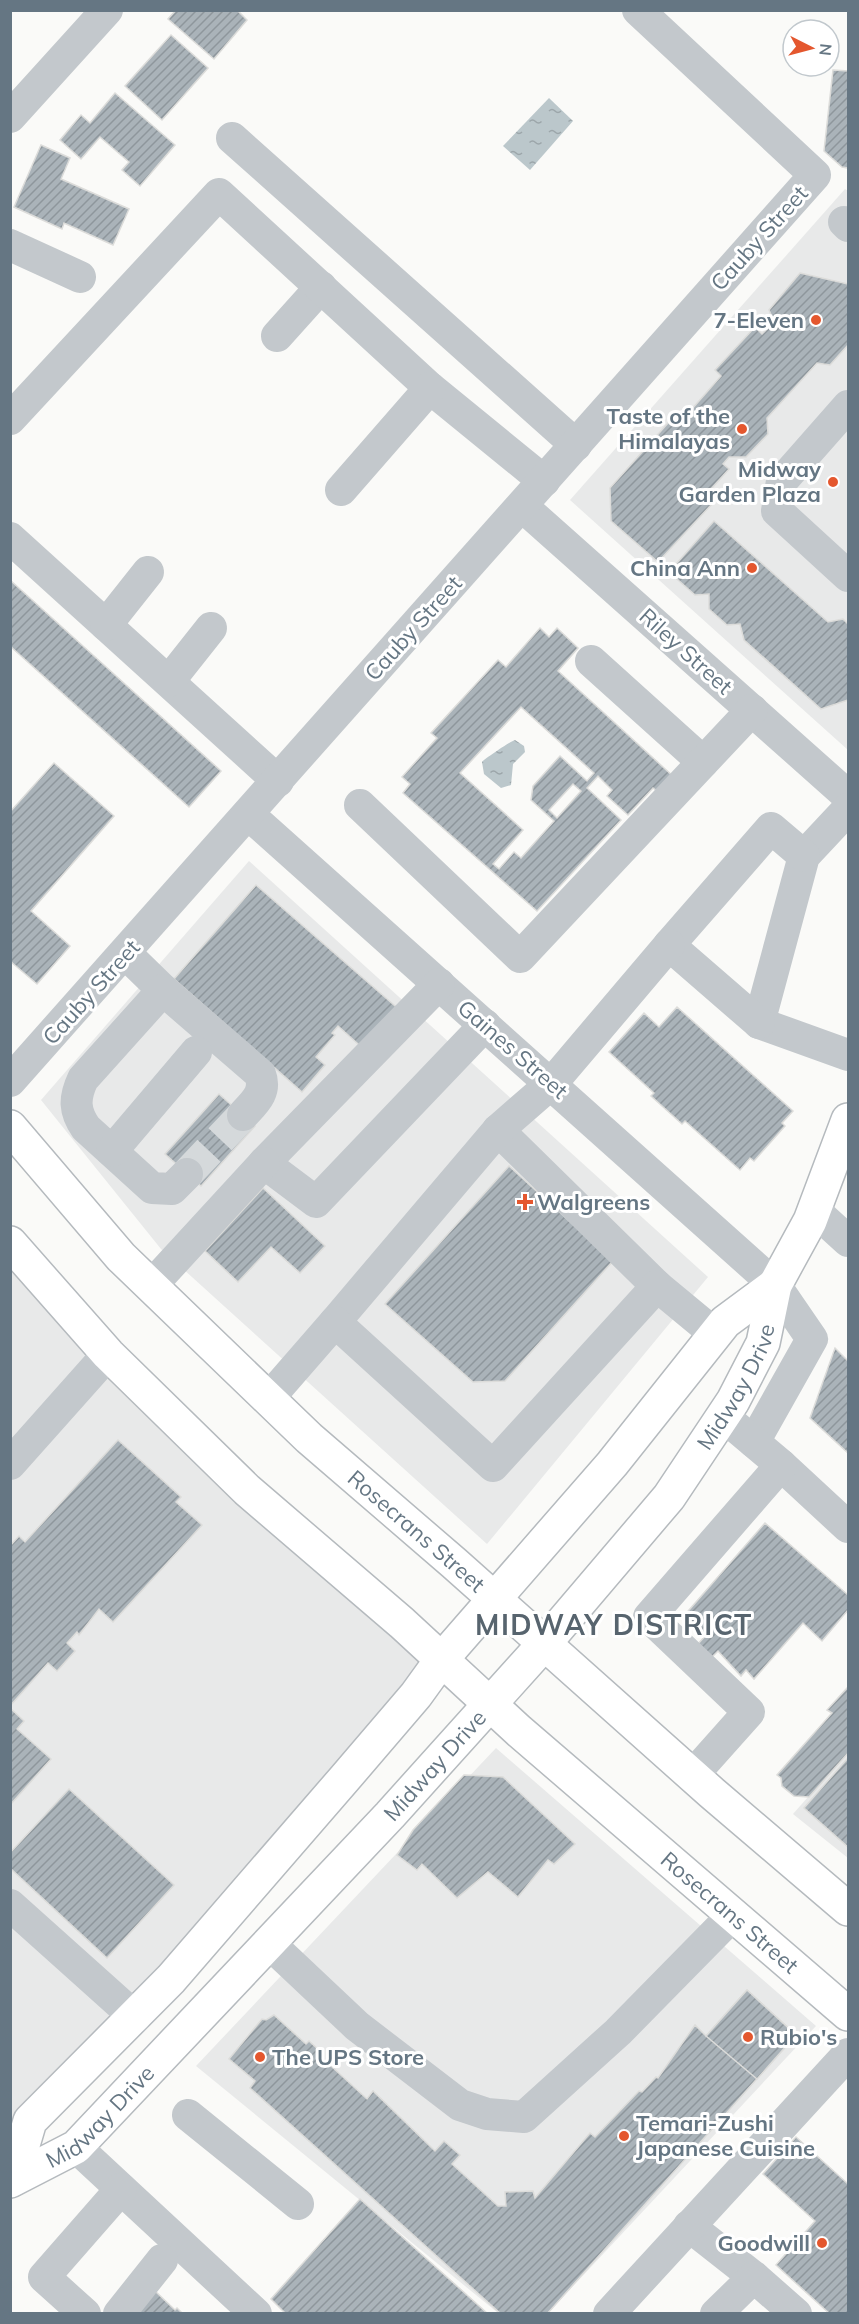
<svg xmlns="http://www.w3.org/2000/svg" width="859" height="2324" font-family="Mulish,sans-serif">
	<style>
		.built { fill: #e8e9e9 }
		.water { fill: url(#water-ripples) }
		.building { fill: url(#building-hatch); stroke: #dcdcda; stroke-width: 1.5; fill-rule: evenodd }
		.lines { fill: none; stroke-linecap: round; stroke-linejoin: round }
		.minor-tunnel { stroke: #d5d9db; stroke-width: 32; stroke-dasharray: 32 16; stroke-linecap: butt }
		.major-casing { stroke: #b5babe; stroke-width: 36 }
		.minor { stroke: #c3c8cc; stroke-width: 32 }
		.major { stroke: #fff; stroke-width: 33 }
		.poi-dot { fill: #e4572e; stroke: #fff; stroke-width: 2 }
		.labels { text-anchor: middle; stroke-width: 6; stroke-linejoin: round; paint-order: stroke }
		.street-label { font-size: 22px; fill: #657683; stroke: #fff }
		.poi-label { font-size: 22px; font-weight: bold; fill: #657683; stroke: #fff; text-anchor: end }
		.district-label { font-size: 28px; font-weight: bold; letter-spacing: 1.5px; fill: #57646e; stroke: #fff }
	</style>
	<defs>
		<pattern id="water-ripples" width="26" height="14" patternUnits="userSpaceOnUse" patternTransform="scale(1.5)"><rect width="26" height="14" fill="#bbc7cb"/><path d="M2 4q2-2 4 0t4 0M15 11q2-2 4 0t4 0" fill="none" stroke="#9ca6aa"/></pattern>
		<pattern id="building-hatch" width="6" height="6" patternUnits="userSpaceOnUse" patternTransform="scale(1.5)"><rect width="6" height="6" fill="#aab3b9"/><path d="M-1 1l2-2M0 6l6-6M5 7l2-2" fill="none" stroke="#8e969c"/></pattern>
	</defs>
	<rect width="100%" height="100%" fill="#fafaf8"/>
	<g class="built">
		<path d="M845,189L848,191V750L570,500Z"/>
		<path d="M249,861L708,1277L487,1544L161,1249L41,1100Z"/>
		<path d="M11,1258L429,1664L11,2139Z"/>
		<path d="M496,1748L816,2026L548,2313H498L196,2066Z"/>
		<path d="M848,1752V1858L793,1814Z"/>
	</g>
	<g class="water">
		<path d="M549,98L573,121L530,170L503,146Z"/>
		<path d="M515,740L524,746L525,752L513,764L511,785L501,788L484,774L482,762C483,760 511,741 515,740Z"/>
	</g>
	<g class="building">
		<path d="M176,10H237L247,20L214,59L168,19Z"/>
		<path d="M171,35L208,68L162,120L125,86Z"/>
		<path d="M833,70L848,71V168L842,167L824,151Z"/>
		<path d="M115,93L175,145L140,186L122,170L129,162L100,137L81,159L60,140L81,115L90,123Z"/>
		<path d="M41,145L70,158L61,179L129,209L113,245L64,223L62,229L14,207Z"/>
		<path d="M800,273L848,284V345L830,365L817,363L767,418L768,434L746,457H729L723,464L729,469L703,498L711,505L658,562L611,521L610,488L677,413L684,418L721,376L715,370L755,327L762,334L774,322L769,310Z"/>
		<path d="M714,521L828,622L843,619L848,624V700L821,709L744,640L740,624L727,625L709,609V594L695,595L669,572Z"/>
		<path d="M10,580L221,771L189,807L10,646Z"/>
		<path d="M540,628L549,637L557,628L578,648L558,671L675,778L661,794L653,788L628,815L607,796L612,790L598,776L587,788L621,820L537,911L403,793L410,784L402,777L437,738L431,733L498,660L506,667ZM521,707L594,773L587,781L560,756L533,786L531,800L554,821L521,858L514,852L499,869L493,864L523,830L460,773ZM573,784L581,791L557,818L549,810Z"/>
		<path d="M54,763L114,816L31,911L70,946L37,984L10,961V812Z"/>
		<path d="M256,885L402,1012L367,1052L338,1026L332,1033L335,1035L316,1057L325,1065L302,1092L174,979Z"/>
		<path d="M677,1007L793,1111L782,1123L785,1126L754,1161L750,1158L740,1170L685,1121L682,1124L651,1096L654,1093L609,1052L644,1013L659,1027Z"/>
		<path d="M219,1094L255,1126L201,1186L165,1154Z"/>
		<path d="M509,1166L613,1261L505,1381L473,1382L385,1304Z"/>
		<path d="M263,1188L325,1246L300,1273L271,1247L238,1282L205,1251Z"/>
		<path d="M835,1348L848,1361V1453L810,1418Z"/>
		<path d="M118,1440L181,1497L176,1502L202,1525L113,1622L99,1609L79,1635L77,1632L67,1643L75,1651L57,1671L48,1663L10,1706V1546L19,1536L25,1542Z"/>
		<path d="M765,1523L848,1595V1610L822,1641L803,1623L754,1679L746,1670L741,1676L718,1651L707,1662L697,1645L706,1635L683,1617Z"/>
		<path d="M848,1687V1753L809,1797L794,1796L782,1786L781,1778L777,1775L832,1713L827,1710Z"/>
		<path d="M10,1708L24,1721L17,1729L51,1759L10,1805Z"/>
		<path d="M848,1758V1847L804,1808Z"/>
		<path d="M464,1775L503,1777L575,1844L554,1864L548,1860L518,1897L488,1872L457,1898L422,1864L417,1870L397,1855L413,1830Z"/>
		<path d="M69,1789L174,1885L107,1958L10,1868V1853Z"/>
		<path d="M747,1990L796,2035L547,2314H501L250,2088L255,2081L229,2059L262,2019L266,2020L274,2015L306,2044L309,2041L321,2052L319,2055L367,2099L373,2091L435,2151L444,2141L460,2155L452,2164L498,2206H506L505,2192L533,2191L535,2198L590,2133L595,2137L639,2091L642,2092L656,2077L658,2078L695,2025L706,2036Z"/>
		<path d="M747,1990L796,2035L757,2079L706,2036Z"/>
		<path d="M796,2137L848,2184V2314H830L776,2265L815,2221L763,2174Z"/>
		<path d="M360,2199L488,2314H286L271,2299Z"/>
		<path d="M155,2291L175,2310L177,2308L183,2314H135Z"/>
	</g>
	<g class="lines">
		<path class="minor-tunnel" d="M187,1174L243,1115"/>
		<defs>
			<g id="major">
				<path id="s1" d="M10,1127L121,1257L309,1438L454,1563L712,1793L848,1909"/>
				<path id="s2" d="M10,1243L108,1354L247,1490L402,1623L519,1731L848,2014"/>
				<path d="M13,2179L30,2121L171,1979L345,1778L416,1695L442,1659L612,1464L725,1322L775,1285"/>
				<path id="s3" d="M10,2181L76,2147L390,1815L544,1644L669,1497L733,1401L763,1343L775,1285L810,1221L848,1120"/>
			</g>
		</defs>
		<use href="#major" class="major-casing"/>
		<g class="minor">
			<path d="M10,117L107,10"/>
			<path d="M232,138L576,445"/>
			<path d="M844,222L848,226"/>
			<path d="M10,245L80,277"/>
			<path d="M277,336L321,287"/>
			<path d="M848,406L782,481L777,511L848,576"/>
			<path d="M10,419L219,194L430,388L544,481"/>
			<path d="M341,490L430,388"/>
			<path d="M522,506L848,796"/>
			<path d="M10,538L278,781"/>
			<path d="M106,625L148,572"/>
			<path d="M591,661L703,762"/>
			<path d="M169,681L211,628"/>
			<path d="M360,805L520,957L752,710"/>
			<path d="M848,809L804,856L759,1023L848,1055"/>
			<path d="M248,814L775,1285L812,1339L754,1442"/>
			<path d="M125,953L163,990L260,1074C267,1092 255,1102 243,1115"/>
			<path d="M439,984L264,1163L316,1202L485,1025"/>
			<path d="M163,990L83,1079C74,1098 74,1111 86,1128L152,1188L172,1189L187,1174"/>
			<path d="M759,1023L669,945L771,828L804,856"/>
			<path d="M10,1081L815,175L638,10"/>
			<path d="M498,1130L657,1286"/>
			<path d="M112,1151L196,1052"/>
			<path d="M814,1210L848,1241"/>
			<path d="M151,1286L264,1163"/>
			<path d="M335,1322L498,1130L552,1083L669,945"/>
			<path d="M268,1399L335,1322L493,1466L657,1286L715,1334"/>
			<path d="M10,1464L108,1354"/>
			<path d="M781,1465L848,1527"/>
			<path d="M692,1776L749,1712L649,1617L781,1465L723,1416"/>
			<path d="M10,1905L135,2017"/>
			<path d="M270,1944L357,2026L460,2105L487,2114L524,2117L618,2032L733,1915"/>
			<path d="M188,2115L298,2204"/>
			<path d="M76,2147L256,2314"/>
			<path d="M689,2226L754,2277"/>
			<path d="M85,2314L44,2277L121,2189"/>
			<path d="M119,2314L162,2260"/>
			<path d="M609,2314L848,2054"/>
			<path d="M716,2314L754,2277L796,2314"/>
		</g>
		<use href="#major" class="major"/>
	</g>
	<g class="poi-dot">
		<circle cx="816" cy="320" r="6"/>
		<circle cx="742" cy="429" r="6"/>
		<circle cx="833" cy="482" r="6"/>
		<circle cx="752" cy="568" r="6"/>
		<path d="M522 1193h6v6h6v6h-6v6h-6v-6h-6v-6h6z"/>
		<circle cx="748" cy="2037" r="6"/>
		<circle cx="260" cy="2057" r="6"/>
		<circle cx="624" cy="2136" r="6"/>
		<circle cx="822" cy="2243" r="6"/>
	</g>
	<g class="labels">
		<g class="street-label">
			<text transform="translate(759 238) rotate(-48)" y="8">Cauby Street</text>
			<text transform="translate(413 628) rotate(-48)" y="8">Cauby Street</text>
			<text transform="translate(686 651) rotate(42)" y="8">Riley Street</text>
			<text transform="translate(91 992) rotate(-48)" y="8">Cauby Street</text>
			<text transform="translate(513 1049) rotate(41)" y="8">Gaines Street</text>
			<text dy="8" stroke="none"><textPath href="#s3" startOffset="1084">Midway Drive</textPath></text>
			<text dy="8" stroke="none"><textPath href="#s1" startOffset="574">Rosecrans Street</textPath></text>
			<text dy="8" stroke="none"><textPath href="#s3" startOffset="598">Midway Drive</textPath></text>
			<text dy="8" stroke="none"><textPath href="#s2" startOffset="984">Rosecrans Street</textPath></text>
			<text dy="8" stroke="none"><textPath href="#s3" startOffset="112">Midway Drive</textPath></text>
		</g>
		<g class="poi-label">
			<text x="804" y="328">7-Eleven</text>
			<text x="730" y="424">Taste of the<tspan x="730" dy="25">Himalayas</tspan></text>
			<text x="821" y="477">Midway<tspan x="821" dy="25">Garden Plaza</tspan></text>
			<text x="740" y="576">China Ann</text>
			<text x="537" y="1210" text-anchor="start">Walgreens</text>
			<text x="760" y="2045" text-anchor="start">Rubio's</text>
			<text x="272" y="2065" text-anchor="start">The UPS Store</text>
			<text x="636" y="2131" text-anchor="start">Temari-Zushi<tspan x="636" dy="25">Japanese Cuisine</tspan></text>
			<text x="810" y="2251">Goodwill</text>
		</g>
		<g class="district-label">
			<text x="614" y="1635">MIDWAY DISTRICT</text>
		</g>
	</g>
	<rect width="859" height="2324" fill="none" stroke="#657683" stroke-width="24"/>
	<g transform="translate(811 48) rotate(96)"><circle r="28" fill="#ffffff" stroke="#c1c8cd" stroke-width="1.5"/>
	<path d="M0-4.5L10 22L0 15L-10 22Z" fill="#e4572e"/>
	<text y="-9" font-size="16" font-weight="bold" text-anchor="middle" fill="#657683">N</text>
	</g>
</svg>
